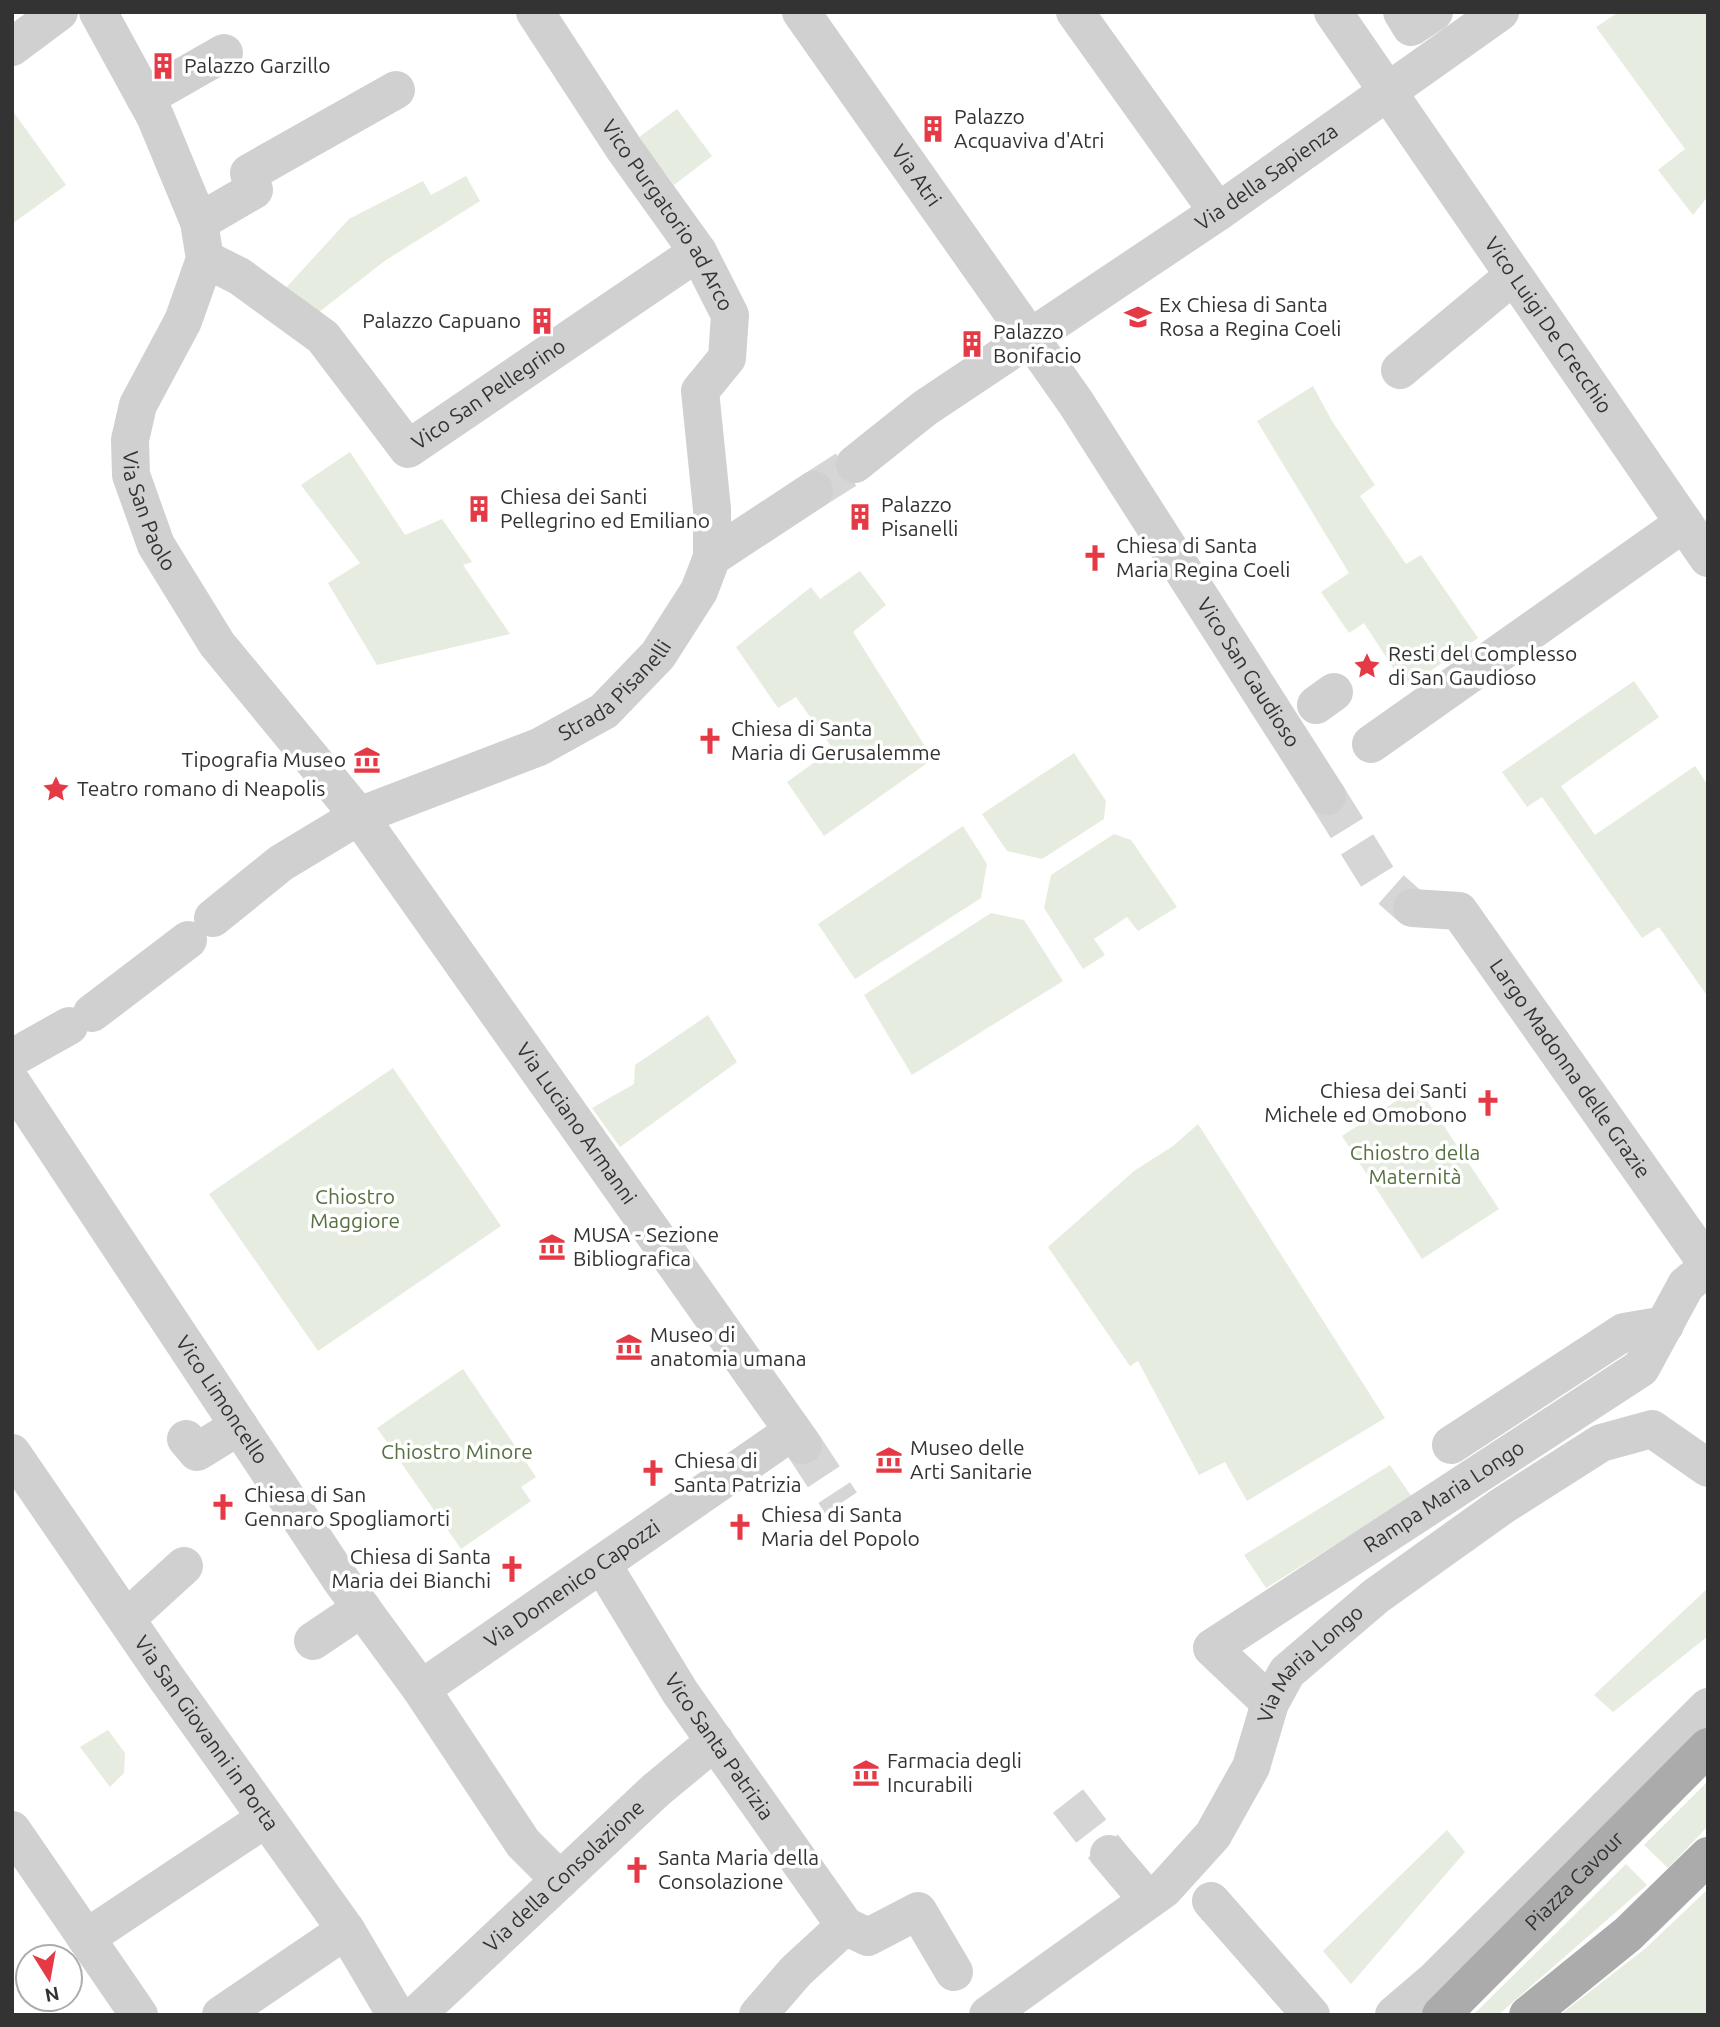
<svg xmlns="http://www.w3.org/2000/svg" width="1720" height="2027" font-family="Ubuntu,sans-serif">
	<style>
		.green { fill: #e6ecdf }
		.lines { fill: none; stroke-linecap: round; stroke-linejoin: round }
		.minor-tunnel { stroke: #d6d6d6; stroke-width: 38; stroke-dasharray: 38 19; stroke-linecap: butt }
		.minor { stroke: #d0d0d0; stroke-width: 38 }
		.major { stroke: #ababab; stroke-width: 38 }
		.labels { text-anchor: middle; stroke-width: 7; stroke-linejoin: round; paint-order: stroke }
		.poi-label { font-size: 21px; fill: #333; stroke: #fff; text-anchor: start }
		.street-label { font-size: 21px; fill: #333; stroke: #fff }
		.park-label { font-size: 21px; fill: #56703f; stroke: #fff }
	</style>
	<rect width="100%" height="100%" fill="#fff"/>
	<g class="green">
		<path d="M1619,12H1708V196L1693,215L1658,170L1685,149L1596,27Z"/>
		<path d="M677,109L712,156L674,185L638,138Z"/>
		<path d="M12,110L66,185L12,224Z"/>
		<path d="M466,176L480,201L386,260L319,312L284,290L349,219L423,181L431,195Z"/>
		<path d="M1313,386L1332,421L1375,485L1360,496L1406,564L1421,555L1478,638L1406,688L1364,623L1349,633L1321,592L1349,573L1257,421Z"/>
		<path d="M350,452L405,535L442,519L472,562L463,565L510,634L377,665L328,583L360,563L301,485Z"/>
		<path d="M860,571L886,605L853,632L933,759L824,836L787,782L833,749L796,697L778,708L736,647L811,587L820,599Z"/>
		<path d="M1634,681L1659,717L1561,786L1595,835L1695,766L1708,785V997L1659,927L1642,938L1542,797L1527,807L1502,772Z"/>
		<path d="M1074,753L1106,801L1104,819L1042,859L1007,851L982,814Z"/>
		<path d="M963,826L987,864L981,898L855,979L818,924Z"/>
		<path d="M1114,834L1131,840L1177,907L1138,931L1127,917L1094,939L1105,955L1083,969L1044,908L1051,875Z"/>
		<path d="M991,913L1024,920L1063,981L912,1075L864,995Z"/>
		<path d="M708,1015L737,1062L620,1147L592,1108L634,1084L635,1065Z"/>
		<path d="M393,1068L501,1226L318,1351L209,1194Z"/>
		<path d="M1418,1087L1499,1209L1422,1259L1342,1136Z"/>
		<path d="M1198,1124L1385,1418L1247,1501L1225,1462L1199,1475L1138,1361L1130,1366L1048,1247L1134,1171L1173,1146Z"/>
		<path d="M463,1369L536,1477L521,1487L531,1501L461,1549L377,1428Z"/>
		<path d="M1390,1465L1412,1497L1266,1588L1244,1555Z"/>
		<path d="M1708,1588V1636L1613,1712L1594,1695Z"/>
		<path d="M108,1730L125,1753L124,1773L110,1787L80,1747Z"/>
		<path d="M1708,1781V1826L1668,1868L1644,1845Z"/>
		<path d="M1447,1830L1465,1852L1351,1984L1323,1951Z"/>
		<path d="M1626,1864L1647,1885L1498,2015H1473Z"/>
		<path d="M1708,1889V2015H1560L1646,1948Z"/>
	</g>
	<g class="lines">
		<g class="minor-tunnel">
			<path d="M814,490L855,464"/>
			<path d="M1327,796L1378,878L1412,908"/>
			<path d="M803,1445L841,1503"/>
			<path d="M1068,1801L1109,1854"/>
		</g>
		<g class="minor">
			<path id="s1" d="M98,12L155,116L199,222L205,259L183,321L138,405L130,440L131,475L156,545L217,644L359,816L803,1445"/>
			<path id="s2" d="M535,12L625,150L698,252L730,315L727,358L700,391L712,509V557"/>
			<path id="s3" d="M801,12L1076,403L1327,796"/>
			<path d="M1075,12L1218,212"/>
			<path id="s4" d="M1333,12L1708,558"/>
			<path d="M1402,12L1411,27L1434,12"/>
			<path d="M12,47L59,12"/>
			<path d="M145,98L224,53"/>
			<path d="M199,222L254,190L249,173L396,90"/>
			<path id="s5" d="M205,259L239,276L323,337L408,449L698,252"/>
			<path d="M1400,370L1513,276"/>
			<path id="s6" d="M855,464L925,408L1218,212L1500,12"/>
			<path d="M1316,705L1334,692"/>
			<path d="M1371,744L1684,523"/>
			<path id="s7" d="M1412,908L1459,911L1708,1265"/>
			<path id="s8" d="M213,918L281,863L359,816L539,747L604,711L658,655L699,591L712,557L814,490"/>
			<path d="M92,1013L188,940"/>
			<path d="M12,1058L69,1026"/>
			<path id="s9" d="M12,1083L341,1580L421,1689L523,1843L560,1880"/>
			<path d="M186,1439L197,1452L239,1426"/>
			<path d="M1451,1445L1624,1332L1665,1325"/>
			<path id="s10" d="M12,1453L165,1676L346,1930L396,2015"/>
			<path id="s11" d="M602,1564L680,1692L845,1926L868,1937L918,1911L954,1972"/>
			<path d="M127,1618L184,1566"/>
			<path d="M313,1641L362,1608"/>
			<path id="s12" d="M421,1689L793,1431"/>
			<path id="s13" d="M1270,1703L1212,1648L1641,1368L1686,1285L1708,1267"/>
			<path d="M12,1830L139,2015"/>
			<path d="M1109,1854L1148,1900"/>
			<path d="M1211,1901L1311,2015"/>
			<path d="M86,1938L265,1819"/>
			<path d="M221,2015L346,1930"/>
			<path id="s14" d="M416,2015L656,1790L715,1741"/>
			<path d="M758,2015L796,1971L845,1926"/>
			<path id="s15" d="M988,2015L1164,1889L1213,1835L1251,1767L1270,1703L1287,1672L1376,1596L1502,1506L1601,1443L1652,1429L1708,1468"/>
			<path d="M1394,2015L1435,1980L1708,1707"/>
		</g>
		<g class="major">
			<path id="s16" d="M1441,2015L1708,1747"/>
			<path d="M1528,2015L1628,1934L1708,1856"/>
		</g>
	</g>
	<defs>
		<symbol id="building-bare" viewBox="-9 -9 18 18"><path d="M-4-6H4V6H1V3H-1V6H-4ZM-2.5-4.3h1.7v1.8h-1.7ZM.8-4.3h1.7v1.8H.8ZM-2.5-1h1.7V.8h-1.7ZM.8-1h1.7V.8H.8Z" fill="#e63946" stroke="#fff" stroke-width="2.5" paint-order="stroke"/></symbol>
		<symbol id="school-bare" viewBox="-9 -9 18 18"><path d="M0-5L7-2L0 1L-7-2ZM-4 1L0 2.5L4 1V4Q0 6-4 4Z" fill="#e63946" stroke="#fff" stroke-width="2.5" paint-order="stroke"/></symbol>
		<symbol id="church-bare" viewBox="-9 -9 18 18"><path d="M-1.2-6h2.4v3.5h3.3v2.4h-3.3V6h-2.4V-.1h-3.3v-2.4h3.3Z" fill="#e63946" stroke="#fff" stroke-width="2.5" paint-order="stroke"/></symbol>
		<symbol id="sight-bare" viewBox="-9 -9 18 18"><path d="M0-6L1.8-2.2L6-1.7L2.9 1.2L3.7 5.4L0 3.3L-3.7 5.4L-2.9 1.2L-6-1.7L-1.8-2.2Z" fill="#e63946" stroke="#fff" stroke-width="2.5" paint-order="stroke"/></symbol>
		<symbol id="museum-bare" viewBox="-9 -9 18 18"><path d="M0-6L6-3V-2H-6V-3ZM-5-1h2V3h-2ZM-1-1h2V3h-2ZM3-1h2V3H3ZM-6 4H6V6H-6Z" fill="#e63946" stroke="#fff" stroke-width="2.5" paint-order="stroke"/></symbol>
	</defs>
	<g fill-rule="evenodd">
		<use href="#building-bare" x="144" y="47" width="38" height="38"/>
		<use href="#building-bare" x="914" y="110" width="38" height="38"/>
		<use href="#school-bare" x="1119" y="298" width="38" height="38"/>
		<use href="#building-bare" x="523" y="302" width="38" height="38"/>
		<use href="#building-bare" x="953" y="325" width="38" height="38"/>
		<use href="#building-bare" x="460" y="490" width="38" height="38"/>
		<use href="#building-bare" x="841" y="498" width="38" height="38"/>
		<use href="#church-bare" x="1076" y="539" width="38" height="38"/>
		<use href="#sight-bare" x="1348" y="647" width="38" height="38"/>
		<use href="#church-bare" x="691" y="722" width="38" height="38"/>
		<use href="#museum-bare" x="348" y="741" width="38" height="38"/>
		<use href="#sight-bare" x="37" y="770" width="38" height="38"/>
		<use href="#church-bare" x="1469" y="1084" width="38" height="38"/>
		<use href="#museum-bare" x="533" y="1228" width="38" height="38"/>
		<use href="#museum-bare" x="610" y="1328" width="38" height="38"/>
		<use href="#museum-bare" x="870" y="1441" width="38" height="38"/>
		<use href="#church-bare" x="634" y="1454" width="38" height="38"/>
		<use href="#church-bare" x="204" y="1488" width="38" height="38"/>
		<use href="#church-bare" x="721" y="1508" width="38" height="38"/>
		<use href="#church-bare" x="493" y="1550" width="38" height="38"/>
		<use href="#museum-bare" x="847" y="1754" width="38" height="38"/>
		<use href="#church-bare" x="618" y="1851" width="38" height="38"/>
	</g>
	<g class="labels">
		<g class="poi-label">
			<text x="184" y="73">Palazzo Garzillo</text>
			<text x="954" y="124">Palazzo<tspan x="954" dy="24">Acquaviva d'Atri</tspan></text>
			<text x="1159" y="312">Ex Chiesa di Santa<tspan x="1159" dy="24">Rosa a Regina Coeli</tspan></text>
			<text x="521" y="328" text-anchor="end">Palazzo Capuano</text>
			<text x="993" y="339">Palazzo<tspan x="993" dy="24">Bonifacio</tspan></text>
			<text x="500" y="504">Chiesa dei Santi<tspan x="500" dy="24">Pellegrino ed Emiliano</tspan></text>
			<text x="881" y="512">Palazzo<tspan x="881" dy="24">Pisanelli</tspan></text>
			<text x="1116" y="553">Chiesa di Santa<tspan x="1116" dy="24">Maria Regina Coeli</tspan></text>
			<text x="1388" y="661">Resti del Complesso<tspan x="1388" dy="24">di San Gaudioso</tspan></text>
			<text x="731" y="736">Chiesa di Santa<tspan x="731" dy="24">Maria di Gerusalemme</tspan></text>
			<text x="346" y="767" text-anchor="end">Tipografia Museo</text>
			<text x="77" y="796">Teatro romano di Neapolis</text>
			<text x="1467" y="1098" text-anchor="end">Chiesa dei Santi<tspan x="1467" dy="24">Michele ed Omobono</tspan></text>
			<text x="573" y="1242">MUSA - Sezione<tspan x="573" dy="24">Bibliografica</tspan></text>
			<text x="650" y="1342">Museo di<tspan x="650" dy="24">anatomia umana</tspan></text>
			<text x="910" y="1455">Museo delle<tspan x="910" dy="24">Arti Sanitarie</tspan></text>
			<text x="674" y="1468">Chiesa di<tspan x="674" dy="24">Santa Patrizia</tspan></text>
			<text x="244" y="1502">Chiesa di San<tspan x="244" dy="24">Gennaro Spogliamorti</tspan></text>
			<text x="761" y="1522">Chiesa di Santa<tspan x="761" dy="24">Maria del Popolo</tspan></text>
			<text x="491" y="1564" text-anchor="end">Chiesa di Santa<tspan x="491" dy="24">Maria dei Bianchi</tspan></text>
			<text x="887" y="1768">Farmacia degli<tspan x="887" dy="24">Incurabili</tspan></text>
			<text x="658" y="1865">Santa Maria della<tspan x="658" dy="24">Consolazione</tspan></text>
		</g>
		<g class="street-label">
			<text dy="7" stroke="none"><textPath href="#s3" startOffset="200">Via Atri</textPath></text>
			<text dy="7" stroke="none"><textPath href="#s6" startOffset="502">Via della Sapienza</textPath></text>
			<text dy="7" stroke="none"><textPath href="#s2" startOffset="243">Vico Purgatorio ad Arco</textPath></text>
			<text dy="7" stroke="none"><textPath href="#s4" startOffset="380">Vico Luigi De Crecchio</textPath></text>
			<text dy="7" stroke="none"><textPath href="#s5" startOffset="380">Vico San Pellegrino</textPath></text>
			<text dy="7" stroke="none"><textPath href="#s1" startOffset="542">Via San Paolo</textPath></text>
			<text dy="7" stroke="none"><textPath href="#s3" startOffset="798">Vico San Gaudioso</textPath></text>
			<text dy="7" stroke="none"><textPath href="#s8" startOffset="467">Strada Pisanelli</textPath></text>
			<text dy="7" stroke="none"><textPath href="#s7" startOffset="240">Largo Madonna delle Grazie</textPath></text>
			<text dy="7" stroke="none"><textPath href="#s1" startOffset="1293">Via Luciano Armanni</textPath></text>
			<text dy="7" stroke="none"><textPath href="#s9" startOffset="380">Vico Limoncello</textPath></text>
			<text dy="7" stroke="none"><textPath href="#s13" startOffset="357">Rampa Maria Longo</textPath></text>
			<text dy="7" stroke="none"><textPath href="#s12" startOffset="184">Via Domenico Capozzi</textPath></text>
			<text dy="7" stroke="none"><textPath href="#s15" startOffset="490">Via Maria Longo</textPath></text>
			<text dy="7" stroke="none"><textPath href="#s10" startOffset="341">Via San Giovanni in Porta</textPath></text>
			<text dy="7" stroke="none"><textPath href="#s11" startOffset="217">Vico Santa Patrizia</textPath></text>
			<text dy="7" stroke="none"><textPath href="#s14" startOffset="203">Via della Consolazione</textPath></text>
			<text dy="7" stroke="none"><textPath href="#s16" startOffset="189">Piazza Cavour</textPath></text>
		</g>
		<g class="park-label">
			<text x="1415" y="1160">Chiostro della<tspan x="1415" dy="24">Maternità</tspan></text>
			<text x="355" y="1204">Chiostro<tspan x="355" dy="24">Maggiore</tspan></text>
			<text x="457" y="1459">Chiostro Minore</text>
		</g>
	</g>
	<rect width="1720" height="2027" fill="none" stroke="#333333" stroke-width="28"/>
	<g transform="translate(49 1978) rotate(169)"><circle r="33" fill="#ffffff" stroke="#adadad" stroke-width="2"/>
	<path d="M0-5L12 26L0 18L-12 26Z" fill="#e63946"/>
	<text y="-10" font-size="19" font-weight="bold" text-anchor="middle" fill="#333333">N</text>
	</g>
</svg>
